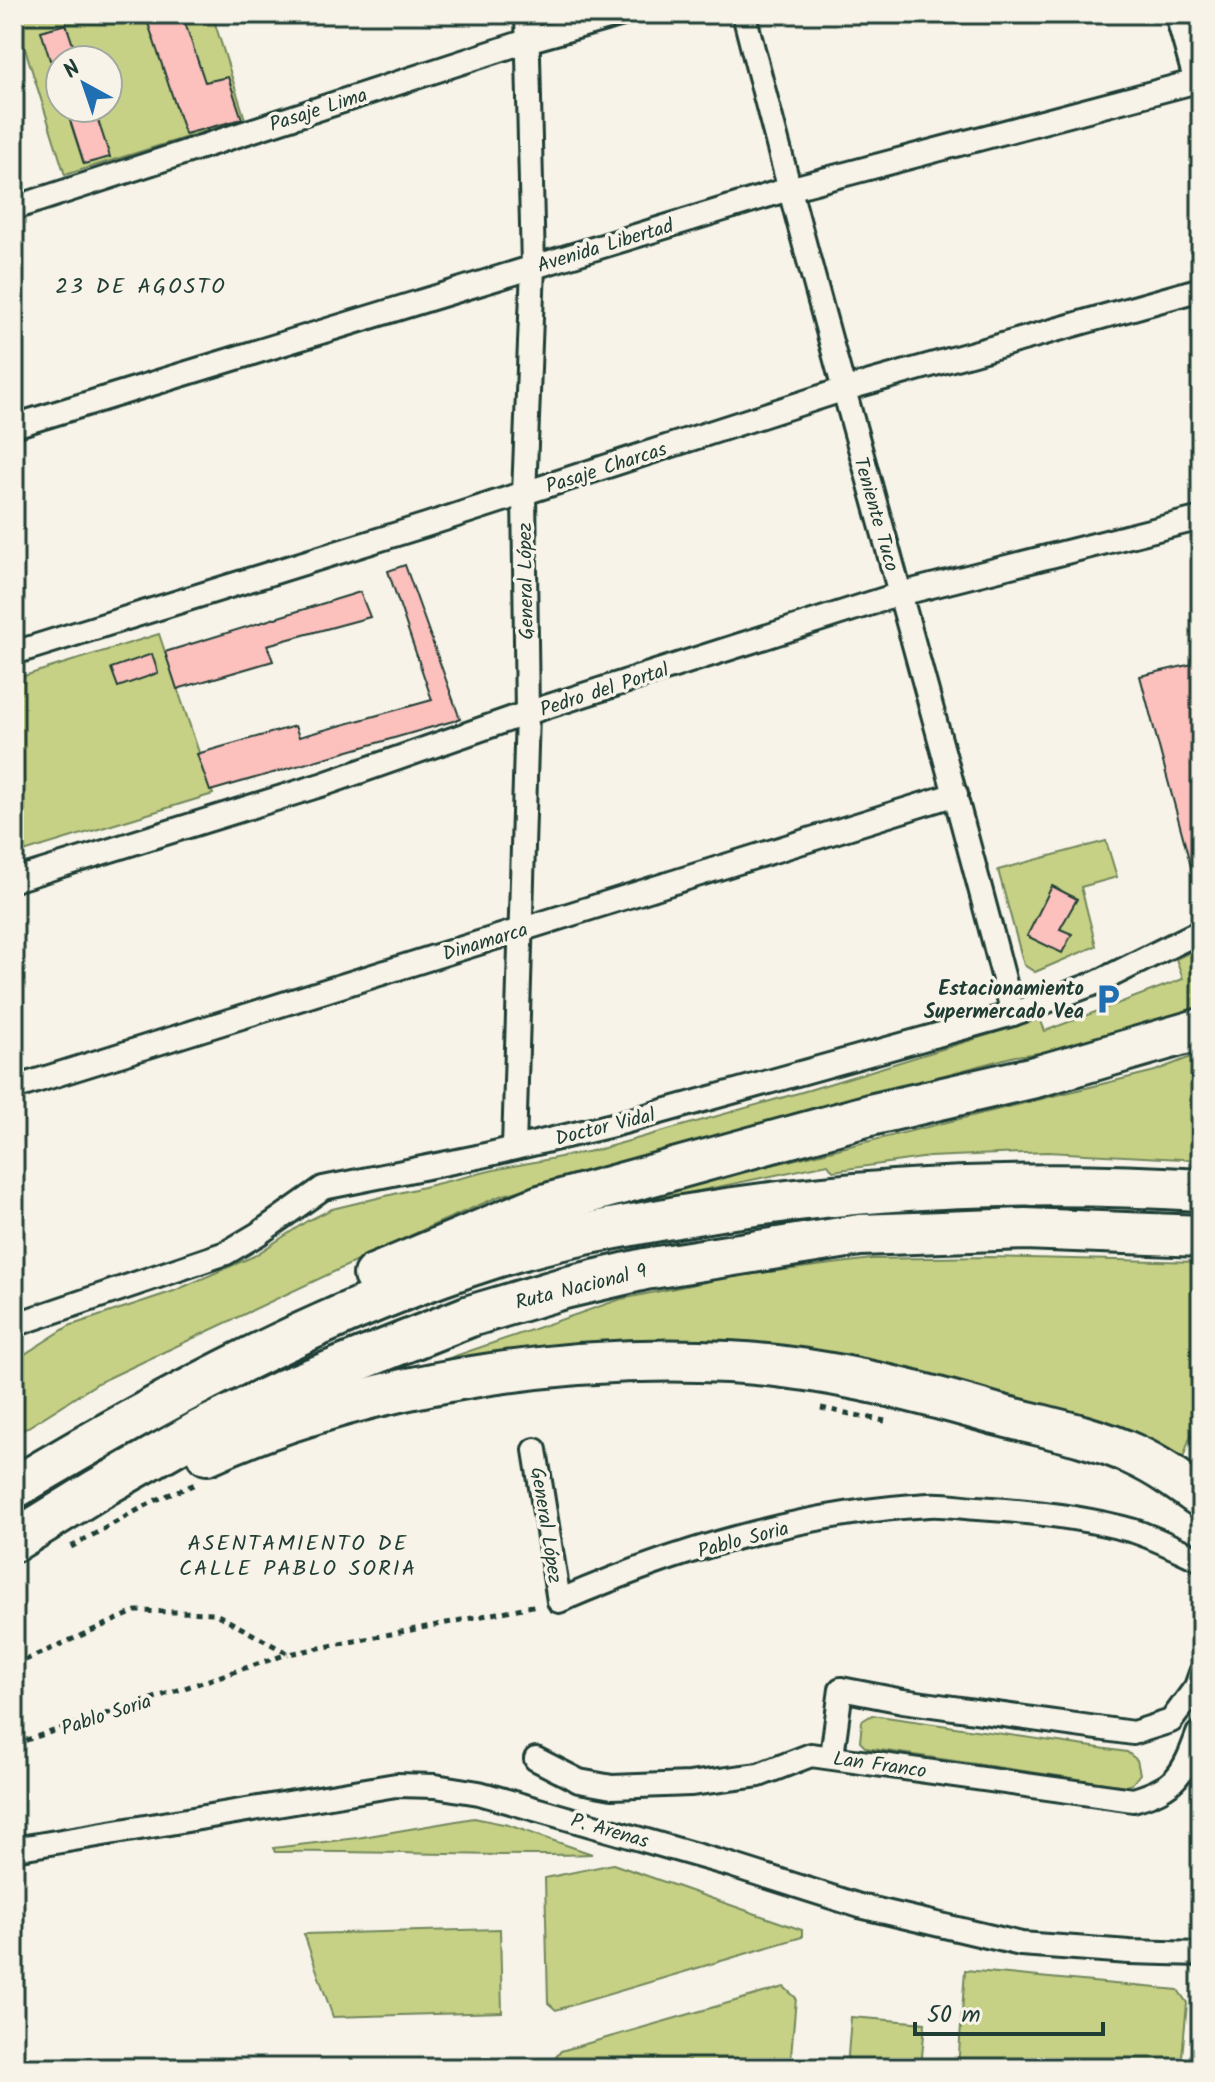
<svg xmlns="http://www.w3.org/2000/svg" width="1215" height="2082" font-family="Kalam,sans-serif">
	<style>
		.green { fill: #c6d185; stroke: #72875c; stroke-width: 2; fill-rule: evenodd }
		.building { fill: #fcc0bd; stroke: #1f3d34; stroke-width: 2 }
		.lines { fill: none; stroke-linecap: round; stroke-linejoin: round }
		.street-casing { stroke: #1f3d34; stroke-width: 28 }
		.primary-casing { stroke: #1f3d34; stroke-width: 40 }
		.highway-casing { stroke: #1f3d34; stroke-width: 46 }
		.path { stroke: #1f3d34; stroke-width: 5; stroke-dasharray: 6 6; stroke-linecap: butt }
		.street { stroke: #f7f3e8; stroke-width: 22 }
		.primary { stroke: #f7f3e8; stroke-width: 34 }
		.highway { stroke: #f7f3e8; stroke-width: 40 }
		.labels { text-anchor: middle; stroke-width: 7; stroke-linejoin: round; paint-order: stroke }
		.street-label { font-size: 20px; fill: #1f3d34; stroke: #f7f3e8 }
		.poi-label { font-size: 20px; font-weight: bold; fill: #1f3d34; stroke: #f7f3e8; text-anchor: end }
		.neighbourhood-label { font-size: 22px; letter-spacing: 2px; fill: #1f3d34; stroke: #f7f3e8 }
	</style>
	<rect width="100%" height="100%" fill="#f7f3e8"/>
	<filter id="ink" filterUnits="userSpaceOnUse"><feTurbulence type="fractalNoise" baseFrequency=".0125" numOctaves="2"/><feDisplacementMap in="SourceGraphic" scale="16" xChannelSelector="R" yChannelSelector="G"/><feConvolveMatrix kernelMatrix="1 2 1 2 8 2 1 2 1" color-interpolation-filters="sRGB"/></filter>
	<g filter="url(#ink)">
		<g class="green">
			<path d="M25,14H212L245,119L65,175L15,17ZM60,60H108V108H60Z"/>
			<path d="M159,634L213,794L14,855V679Z"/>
			<path d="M1106,841L1117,877L1081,887L1096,946L1035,972L1024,965L998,870Z"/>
			<path d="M1201,947V1016L1059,1051L1015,1056L500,1196L429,1227L98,1383L14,1436V1361L69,1326L174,1291L254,1256L307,1221L332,1209L498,1169L597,1150L809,1090L1040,1019L1045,1031L1183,979L1176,959Z"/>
			<path d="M1201,1053V1160L1047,1152L929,1157L833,1171L828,1164L689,1193L603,1217H581L614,1205L695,1184L1155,1071Z"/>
			<path d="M989,1257L1201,1262V1422L1189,1440L1180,1468L870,1371L397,1376L621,1299L730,1277L872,1259Z"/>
			<path d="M872,1715L1127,1752L1137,1760L1140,1774L1132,1784L1126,1786L866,1748L860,1742L862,1721Z"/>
			<path d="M474,1818L508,1825L592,1854C486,1858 381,1850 275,1852L273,1848L357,1838Z"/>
			<path d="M613,1864L802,1930V1937L556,2010L548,2003L545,1878Z"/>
			<path d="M500,1929L502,2012L333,2017L304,1934Z"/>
			<path d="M965,1970L1178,1990L1187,2003L1181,2068H958Z"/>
			<path d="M784,1987L796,1998L790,2068H550V2064L561,2051Z"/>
			<path d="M851,2017L925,2023L921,2068H847Z"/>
		</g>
		<g class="building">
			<path d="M145,14H182L205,82L228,77L242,119L185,134Z"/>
			<path d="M66,24L78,60H50L41,31Z"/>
			<path d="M66,108H94L110,157L84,164Z"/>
			<path d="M405,565L460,719L210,791L197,754L295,726L299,737L432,700L388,571Z"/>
			<path d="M360,592L370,617L267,645L273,661L177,689L165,652Z"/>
			<path d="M152,654L158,673L118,687L111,668Z"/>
			<path d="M1201,662V877L1194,878L1140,676Z"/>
			<path d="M1052,886L1077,899L1060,929L1072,934L1062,953L1027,936Z"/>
		</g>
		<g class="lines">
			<defs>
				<g id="street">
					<path d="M744,14C829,349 927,679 1013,1014"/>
					<path d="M14,208L527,41L623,14"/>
					<path d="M14,426L789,189L1201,80"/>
					<path d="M14,653L426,525L842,390L1201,289"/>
					<path d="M14,880L324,784L527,713L900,594L1201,518"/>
					<path d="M14,1088L956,794"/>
					<path d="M514,1148L527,713L524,494L533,267L527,14"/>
					<path d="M14,1325L226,1253L258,1234L323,1188L477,1157L617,1124L1013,1014L1098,982L1201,931"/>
					<path d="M535,1450L559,1601C674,1551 802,1512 929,1505C944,1504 961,1507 977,1508C1029,1511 1084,1517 1134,1531C1156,1538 1179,1550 1201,1560"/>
					<path d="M832,1756L841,1689L903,1701L1133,1733L1171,1721L1196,1687L1201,1673"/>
					<path d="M536,1759L579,1781L612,1787L690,1784L759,1775L811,1755L1133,1800C1176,1788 1183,1775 1198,1734"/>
					<path d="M14,1849L396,1785L435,1786L479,1793L731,1865L860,1906L1021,1944L1129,1952L1201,1954"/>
				</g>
				<path id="primary" d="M1183,14L1201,78"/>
				<g id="highway">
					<path d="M374,1275L540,1206L870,1115L1035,1077L1201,1029"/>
					<path d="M207,1454C358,1385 561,1353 728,1362C817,1366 909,1389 995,1414C1041,1426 1091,1435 1134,1455C1158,1466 1179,1481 1201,1497"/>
					<path d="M14,1488C168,1396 328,1310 499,1256C559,1237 621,1227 683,1216C854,1187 1028,1179 1201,1190"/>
					<path d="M14,1541L98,1489L201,1430L286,1389L470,1316L564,1288L645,1269L860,1235L1025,1229L1201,1236"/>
				</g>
			</defs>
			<use href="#street" class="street-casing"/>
			<use href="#primary" class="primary-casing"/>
			<use href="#highway" class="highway-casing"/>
			<g class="path">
				<path d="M821,1408L885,1421"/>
				<path d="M71,1547L156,1500L198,1483"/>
				<path d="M14,1665L136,1611L214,1613L289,1654L538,1605"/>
				<path d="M14,1744L288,1654"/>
			</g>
			<use href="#street" class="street"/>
			<use href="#primary" class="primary"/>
			<use href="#highway" class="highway"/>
		</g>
	</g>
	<defs>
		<symbol id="parking-bare" viewBox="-9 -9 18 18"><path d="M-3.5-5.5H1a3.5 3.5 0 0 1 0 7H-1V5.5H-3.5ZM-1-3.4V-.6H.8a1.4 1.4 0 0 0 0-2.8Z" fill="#1f6fb2" stroke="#f7f3e8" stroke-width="2.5" paint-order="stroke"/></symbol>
	</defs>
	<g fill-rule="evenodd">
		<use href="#parking-bare" x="1086" y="977" width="44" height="44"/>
	</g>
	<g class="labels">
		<g class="street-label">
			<text transform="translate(318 109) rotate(-18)" y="7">Pasaje Lima</text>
			<text transform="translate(605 245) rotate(-17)" y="7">Avenida Libertad</text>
			<text transform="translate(606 467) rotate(-18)" y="7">Pasaje Charcas</text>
			<text transform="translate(877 514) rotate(74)" y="7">Teniente Tuco</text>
			<text transform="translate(525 581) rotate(-91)" y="7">General López</text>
			<text transform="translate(604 689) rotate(-18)" y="7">Pedro del Portal</text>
			<text transform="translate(485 941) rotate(-17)" y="7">Dinamarca</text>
			<text transform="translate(605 1126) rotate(-14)" y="7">Doctor Vidal</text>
			<text transform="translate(581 1286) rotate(-14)" y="7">Ruta Nacional 9</text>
			<text transform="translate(547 1525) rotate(81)" y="7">General López</text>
			<text transform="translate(743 1539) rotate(-15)" y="7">Pablo Soria</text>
			<text transform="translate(106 1714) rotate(-18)" y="7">Pablo Soria</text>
			<text transform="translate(880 1764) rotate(8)" y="7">Lan Franco</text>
			<text transform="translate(610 1830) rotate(16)" y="7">P. Arenas</text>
		</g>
		<g class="poi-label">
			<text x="1084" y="995">Estacionamiento<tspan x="1084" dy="23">Supermercado Vea</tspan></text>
		</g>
		<g class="neighbourhood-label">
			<text x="141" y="293">23 DE AGOSTO</text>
			<text x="298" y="1550">ASENTAMIENTO DE<tspan x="298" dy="25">CALLE PABLO SORIA</tspan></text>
		</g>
	</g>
	<rect width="1215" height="2082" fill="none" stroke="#f7f3e8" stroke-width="48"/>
	<rect x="24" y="24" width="1167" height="2034" fill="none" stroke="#1f3d34" stroke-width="3" filter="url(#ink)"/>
	<g transform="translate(84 84) rotate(320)"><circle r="38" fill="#f7f3e8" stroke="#a1aaa0" stroke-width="2"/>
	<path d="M0-6L14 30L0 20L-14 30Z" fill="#1f6fb2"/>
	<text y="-12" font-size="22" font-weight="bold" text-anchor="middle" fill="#1f3d34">N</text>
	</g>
	<path d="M915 2022v12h188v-12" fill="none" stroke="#1f3d34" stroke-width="4"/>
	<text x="927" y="2022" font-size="24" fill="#1f3d34" stroke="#f7f3e8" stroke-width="6" paint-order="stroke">50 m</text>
</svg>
